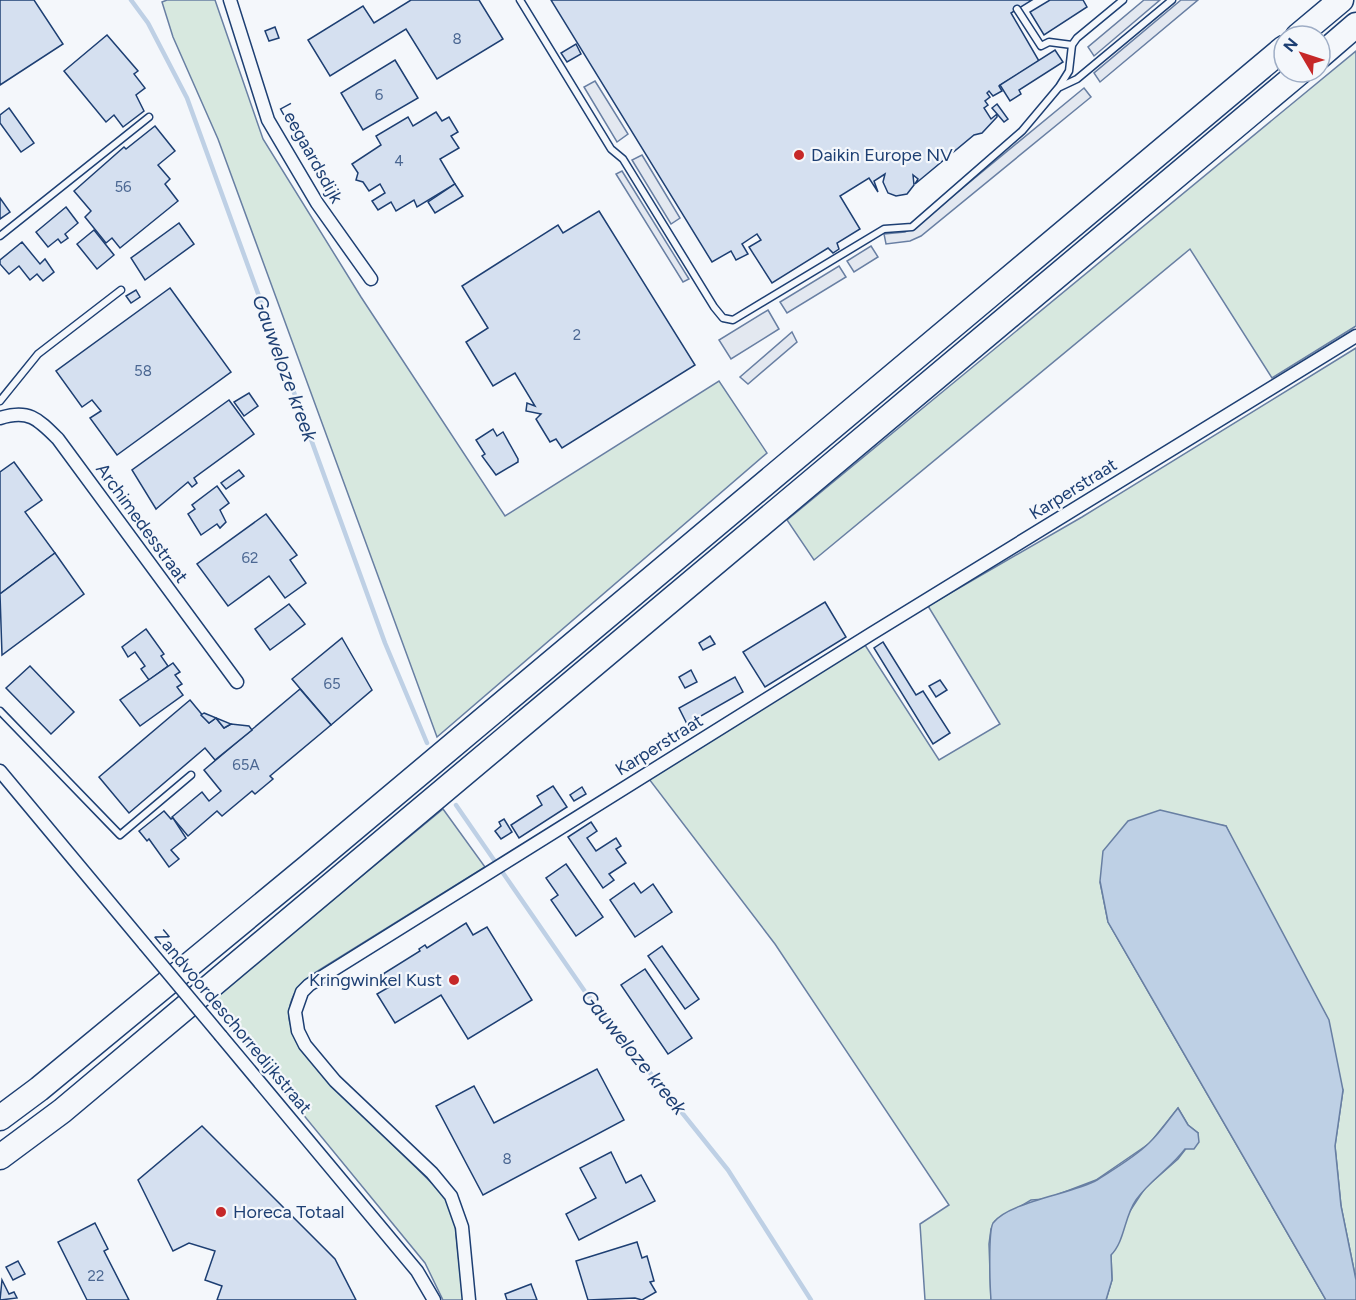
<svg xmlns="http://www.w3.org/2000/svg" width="1356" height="1300" font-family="Figtree,sans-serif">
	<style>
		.green { fill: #d7e8df; stroke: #687fa3; stroke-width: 1.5 }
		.parking { fill: #e3e8f0; stroke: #687fa3; stroke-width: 1.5 }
		.water { fill: #bed0e5; stroke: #687fa3; stroke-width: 1.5 }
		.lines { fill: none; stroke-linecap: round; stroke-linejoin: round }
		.stream { stroke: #bed0e5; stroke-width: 4.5 }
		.building { fill: #d5e0f0; stroke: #1d3f73; stroke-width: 1.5 }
		.lane-casing { stroke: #1d3f73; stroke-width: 9 }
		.street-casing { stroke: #1d3f73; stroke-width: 15 }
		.highway-casing { stroke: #1d3f73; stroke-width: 27 }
		.lane { stroke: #f4f7fb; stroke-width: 6 }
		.street { stroke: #f4f7fb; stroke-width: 12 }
		.highway { stroke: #f4f7fb; stroke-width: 24 }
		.street-bridge-casing { stroke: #1d3f73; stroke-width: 15; stroke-linecap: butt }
		.street-bridge { stroke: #f4f7fb; stroke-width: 12 }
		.poi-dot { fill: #c62828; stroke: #f4f7fb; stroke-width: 2 }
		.labels { text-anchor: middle; stroke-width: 4.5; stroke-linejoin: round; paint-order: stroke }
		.number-label { font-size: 15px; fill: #4b6792 }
		.street-label { font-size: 18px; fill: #1d3f73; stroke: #f4f7fb }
		.poi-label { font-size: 18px; fill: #1d3f73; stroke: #f4f7fb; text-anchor: start }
		.water-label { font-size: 20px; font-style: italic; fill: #1d3f73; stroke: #f4f7fb }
	</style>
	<rect width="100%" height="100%" fill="#f4f7fb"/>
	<g class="green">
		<path d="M167,0H215L263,139L361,297L505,516L719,381L767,453L437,737L218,139L173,37L162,2Z"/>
		<path d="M1356,51V326L1272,378L1190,249L814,560L787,520Z"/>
		<path d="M1356,348V1280L1341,1206L1335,1146L1343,1090L1226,826L1196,821L1100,882L1108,922L1326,1300H1106L1112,1280L1111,1255L1126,1217L1145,1188L1178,1159L1198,1133L1188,1125L1178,1108L1150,1143L1096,1180L1046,1199L1031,1200L995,1221L991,1229L989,1244L991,1300H925L920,1224L949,1205L775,944L649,779L865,645L939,760L1000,724L928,606L1082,517Z"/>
		<path d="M443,809L485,867L311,975C297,986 288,1000 289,1018C291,1055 415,1163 444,1196L454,1214L463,1300H443L425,1263L210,1001Z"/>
	</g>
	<g class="parking">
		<path d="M1144,0H1160L1094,56L1088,47Z"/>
		<path d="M1181,0H1198L1100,82L1094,73Z"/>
		<path d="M595,81L628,134L617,142L584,87Z"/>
		<path d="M1084,88L1091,97L921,236L910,241L886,244L884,234L905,232L915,227Z"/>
		<path d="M642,155L680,218L671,224L632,160Z"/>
		<path d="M622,171L689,279L683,282L616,174Z"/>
		<path d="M871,246L878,257L854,272L847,261Z"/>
		<path d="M839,266L846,277L787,313L780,302Z"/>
		<path d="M768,310L779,329L731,359L719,340Z"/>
		<path d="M792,332L797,342L748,384L740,377Z"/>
	</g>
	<g class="water">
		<path d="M1160,810L1226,826L1329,1020L1343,1090L1335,1146L1341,1206L1356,1280V1300H1326L1108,922L1100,881L1103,851L1128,821Z"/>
		<path d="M1178,1108L1188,1125L1198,1133L1199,1142L1194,1149H1185C1171,1168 1150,1180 1136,1200C1124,1217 1125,1241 1111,1255L1112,1280L1106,1300H991C990,1287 988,1232 993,1223C1008,1202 1072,1194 1097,1180C1114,1169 1135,1157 1149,1143C1160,1133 1169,1119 1178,1108Z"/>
	</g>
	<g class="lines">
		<g class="stream">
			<path d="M131,0L148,23L187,98L385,643L427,743"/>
			<path d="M456,805L586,993L728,1170L811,1300"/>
		</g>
	</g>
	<g class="building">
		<path d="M0,0H34L63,44L0,85Z"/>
		<path d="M411,0H479L503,39L437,79L406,29L330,76L308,40L363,6L374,23Z"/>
		<path d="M551,0H1032L1011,13L1039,61L999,86L1002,91L993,96L989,91L987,93L990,97L985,101L988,105L984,108L991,119L997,114V117L982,133L974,135L915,184L918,179L913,175L914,185L907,194L896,196L888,193L883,182L885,174L874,181L878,192L869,178L840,196L860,229L837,243L839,249L833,253L828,248L772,283L749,247L761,240L757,234L742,244L748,254L736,260L731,251L712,262Z"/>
		<path d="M1050,0H1083L1087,7L1044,35L1030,12Z"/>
		<path d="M275,27L279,38L269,41L265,31Z"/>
		<path d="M107,35L138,71L134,74L145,88L136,95L144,111L123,127L114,115L106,122L64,71Z"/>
		<path d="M576,44L581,54L567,62L561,53Z"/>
		<path d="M1055,50L1063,62L1019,90L1021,94L1010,101L1000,85Z"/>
		<path d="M395,60L418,98L363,130L341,93Z"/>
		<path d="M997,104L1008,119L1004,122L992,108Z"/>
		<path d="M9,108L34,143L21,152L0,123V115Z"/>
		<path d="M436,112L442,121L449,117L458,132L451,136L459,148L440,159L455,184L417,207L414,200L396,211L391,202L378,210L372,201L385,193L380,184L369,191L363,182L356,180L358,173L352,164L381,145L376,136L408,117L413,126Z"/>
		<path d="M155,126L175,151L158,165L170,179L165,184L178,201L120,248L112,238L106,243L85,217L91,211L74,191L124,147L126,149Z"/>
		<path d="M455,184L463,196L435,213L428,202Z"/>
		<path d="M0,198L10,212L0,219Z"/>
		<path d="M66,207L78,223L65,234L68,238L61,243L58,239L48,247L36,232Z"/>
		<path d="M599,211L695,365L562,448L556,439L550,442L536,419L541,414L526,411L527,403L535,406L515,373L493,386L466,342L488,328L462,286L558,225L563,233Z"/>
		<path d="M179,223L194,244L145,280L131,258Z"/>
		<path d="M94,230L114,255L97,269L77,244Z"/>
		<path d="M22,242L40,264L45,259L54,272L43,281L37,274L30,280L19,266L9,274L0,264V260Z"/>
		<path d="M170,288L231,372L117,455L90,418L101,411L92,400L82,407L56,371Z"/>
		<path d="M136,290L140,297L131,303L126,296Z"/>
		<path d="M249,393L258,406L244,416L234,402Z"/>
		<path d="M229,400L254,434L194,478L197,483L192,487L188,482L156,509L132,470Z"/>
		<path d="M493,429L497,436L503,432L518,459V462L496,475L482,456L485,454L476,440Z"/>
		<path d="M14,462L42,500L25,512L55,553L0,594V472Z"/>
		<path d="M239,470L244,476L226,489L221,483Z"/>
		<path d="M217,486L229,503L220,510L226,522L220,528L217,524L201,535L188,514L195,509L192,505Z"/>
		<path d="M266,514L297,555L290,560L306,583L285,598L269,576L228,606L197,564Z"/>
		<path d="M55,553L84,594L2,655L0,594Z"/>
		<path d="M825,602L846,637L765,687L743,652Z"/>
		<path d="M289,604L305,624L270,650L255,629Z"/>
		<path d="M146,629L164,654L161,656L168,666L149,680L141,669L145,666L135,652L128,657L122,647Z"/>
		<path d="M710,636L715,644L703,650L699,643Z"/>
		<path d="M342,638L372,690L331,725L292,679Z"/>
		<path d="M883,642L916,695L923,691L950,733L933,744L874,648Z"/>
		<path d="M173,663L180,672L175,675L182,684L177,687L183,695L140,726L120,700Z"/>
		<path d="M30,666L74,712L51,734L6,688Z"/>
		<path d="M691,670L697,682L685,688L679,677Z"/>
		<path d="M735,677L743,692L687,724L679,708Z"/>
		<path d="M940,680L947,690L936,697L929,686Z"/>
		<path d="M300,689L331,725L270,776L273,779L255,794L252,791L222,816L217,811L188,836L172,817L202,792L209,801L221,791L204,770Z"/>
		<path d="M190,700L209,723L216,718L224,728L231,724L249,726L252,730L215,760L205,748L129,813L99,777Z"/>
		<path d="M204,713L231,724L224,728L216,718L209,723L201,715Z"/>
		<path d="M553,786L567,807L519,838L511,825L542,805L537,796Z"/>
		<path d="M582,787L586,794L574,801L570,795Z"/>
		<path d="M164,811L171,819L173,818L186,838L171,850L179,859L169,867L149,839L147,841L139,831Z"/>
		<path d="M504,819L512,832L501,839L495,831L501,826L499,822Z"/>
		<path d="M591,822L597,831L587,838L596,851L616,838L621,846L616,849L626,863L609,874L614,880L603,888L568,837Z"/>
		<path d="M566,864L603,917L576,936L551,900L558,895L546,878Z"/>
		<path d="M634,883L641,893L653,884L672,912L635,937L610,900Z"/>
		<path d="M466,923L473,935L487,927L532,1000L468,1039L441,995L395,1023L377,994L391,986L383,974L420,951L419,949L425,945L427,948Z"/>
		<path d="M662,946L699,999L685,1009L648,956Z"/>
		<path d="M645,969L692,1038L668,1054L621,985Z"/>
		<path d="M597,1069L624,1120L483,1195L436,1106L474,1086L494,1123Z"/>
		<path d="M202,1126L335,1259L356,1300H217L222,1286L205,1280L215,1251L189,1243L173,1251L138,1180Z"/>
		<path d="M611,1152L626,1183L641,1175L655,1201L579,1240L566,1214L596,1198L580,1168Z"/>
		<path d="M95,1223L108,1249L104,1251L129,1300H87L58,1242Z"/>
		<path d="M637,1242L642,1258L647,1256L654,1281L650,1282L656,1292L642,1300L635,1298L588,1300L576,1261Z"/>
		<path d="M18,1261L25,1274L13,1280L6,1267Z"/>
		<path d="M2,1280L9,1294L14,1292L17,1298L0,1300Z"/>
		<path d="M531,1284L537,1300H507L505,1294Z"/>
	</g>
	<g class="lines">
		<defs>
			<g id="lane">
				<path d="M520,0L611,149L623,159L714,307L723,318L733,320L884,229L912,227L1022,131L1059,87L1069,71L1072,45L1077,38L1123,0"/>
				<path d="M1017,9L1041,46L1049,42L1072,45"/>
				<path d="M1060,87L1077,79L1172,0"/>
				<path d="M0,236L149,117"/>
				<path d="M0,401L38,354L121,290"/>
				<path d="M0,711L120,835L191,775"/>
			</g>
			<g id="street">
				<path d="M230,0L268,120L317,203L371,279"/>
				<path d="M0,418C29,409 38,419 58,439L237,682"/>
				<path d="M0,771L145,945"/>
				<path d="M221,1036L417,1271L434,1300"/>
				<path d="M469,1300L462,1227L451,1196L432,1173L335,1081L305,1045L298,1031L295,1012L302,992L309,985L871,634L1356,336"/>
			</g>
			<g id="highway">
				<path d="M1298,36L1341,0"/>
				<path d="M1320,56L1356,25"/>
				<path d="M0,1118L39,1089L308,867L1284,48"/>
				<path d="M0,1157L62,1111L1300,72"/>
			</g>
		</defs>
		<use href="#lane" class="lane-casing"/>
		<use href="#street" class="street-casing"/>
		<use href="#highway" class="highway-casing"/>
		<use href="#lane" class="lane"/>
		<use href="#street" class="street"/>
		<use href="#highway" class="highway"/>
		<defs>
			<path id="street-bridge" d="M145,945L221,1036"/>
		</defs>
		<use href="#street-bridge" class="street-bridge-casing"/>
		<use href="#street-bridge" class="street-bridge"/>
	</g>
	<g class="poi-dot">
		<circle cx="799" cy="155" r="6"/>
		<circle cx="454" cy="980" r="6"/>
		<circle cx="221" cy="1212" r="6"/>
	</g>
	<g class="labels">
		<g class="number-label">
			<text x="457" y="44">8</text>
			<text x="379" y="100">6</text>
			<text x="399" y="166">4</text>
			<text x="123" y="192">56</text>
			<text x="577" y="340">2</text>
			<text x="143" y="376">58</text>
			<text x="250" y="563">62</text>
			<text x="332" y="689">65</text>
			<text x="246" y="770">65A</text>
			<text x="507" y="1164">8</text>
			<text x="96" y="1281">22</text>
		</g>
		<g class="street-label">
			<text transform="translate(311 153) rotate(61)" y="6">Leegaardsdijk</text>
			<text transform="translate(1073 489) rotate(-32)" y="6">Karperstraat</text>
			<text transform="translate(142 523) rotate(54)" y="6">Archimedesstraat</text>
			<text transform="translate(659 745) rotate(-32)" y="6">Karperstraat</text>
			<text transform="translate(233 1022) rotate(50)" y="6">Zandvoordeschorredijkstraat</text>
		</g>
		<g class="poi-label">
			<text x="811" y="161">Daikin Europe NV</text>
			<text x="442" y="986" text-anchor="end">Kringwinkel Kust</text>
			<text x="233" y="1218">Horeca Totaal</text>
		</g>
		<g class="water-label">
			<text transform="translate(285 368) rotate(70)" y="7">Gauweloze kreek</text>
			<text transform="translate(634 1052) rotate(51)" y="7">Gauweloze kreek</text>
		</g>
	</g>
	<g transform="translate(1302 54) rotate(309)"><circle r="28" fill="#f4f7fb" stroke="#9eadc5" stroke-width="1.5"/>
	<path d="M0-4.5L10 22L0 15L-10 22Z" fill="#c62828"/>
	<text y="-9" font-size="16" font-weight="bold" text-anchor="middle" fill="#1d3f73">N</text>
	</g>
</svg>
